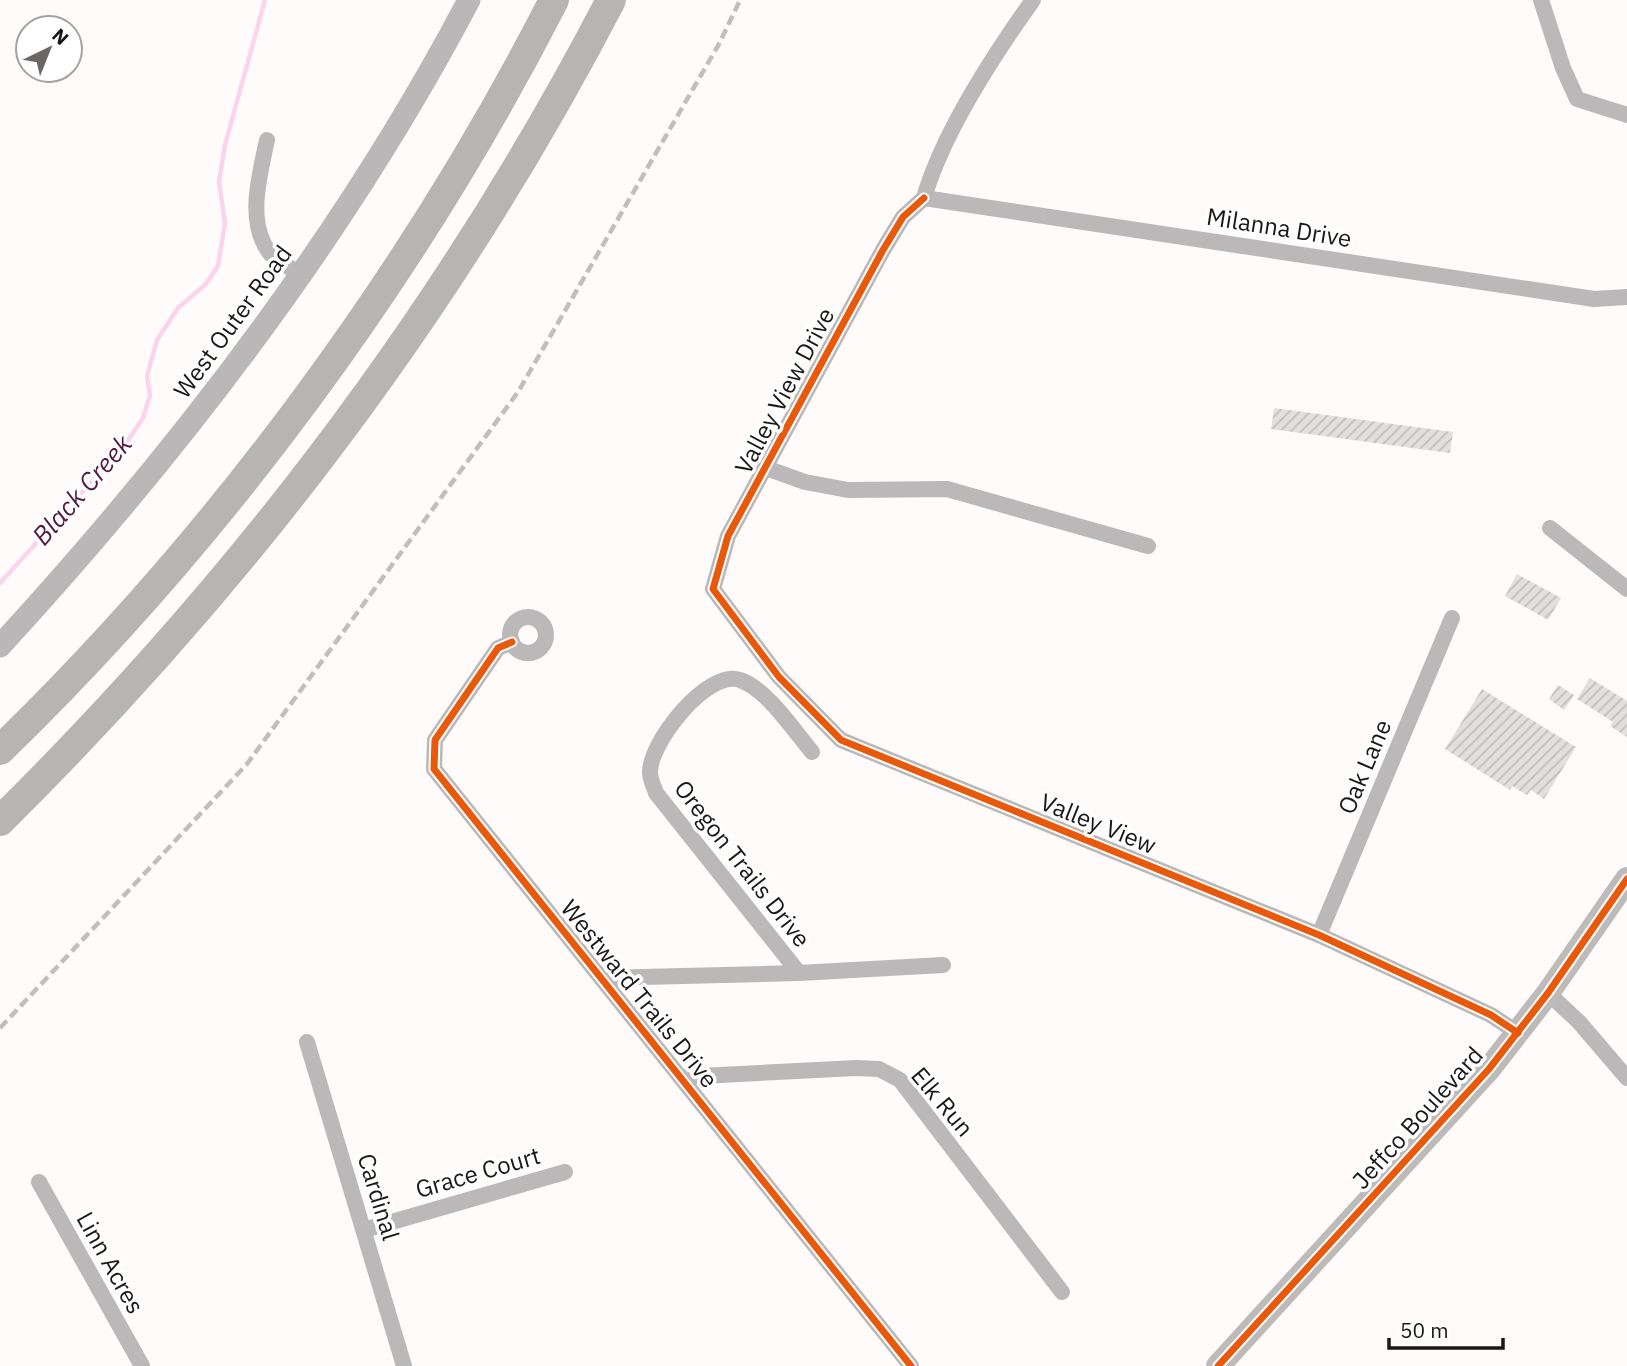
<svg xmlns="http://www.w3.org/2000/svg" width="1627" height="1366" font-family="'IBM Plex Sans',sans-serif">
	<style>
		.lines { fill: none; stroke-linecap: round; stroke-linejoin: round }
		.stream { stroke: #fbd4eb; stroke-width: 4.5 }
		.building { fill: url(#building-hatch) }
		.street { stroke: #bab8b8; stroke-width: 16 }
		.secondary { stroke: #b9b7b7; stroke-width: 23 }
		.primary { stroke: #bdbaba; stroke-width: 24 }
		.highway { stroke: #b7b5b4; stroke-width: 30 }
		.rail { stroke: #c1bfbe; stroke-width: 4.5; stroke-dasharray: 10 5; stroke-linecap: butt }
		.cycleway-casing { stroke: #fff; stroke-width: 11 }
		.cycleway { stroke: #e8590c; stroke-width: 7 }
		.labels { text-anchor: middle; stroke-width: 7; stroke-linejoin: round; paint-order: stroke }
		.street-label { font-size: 24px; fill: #1b1717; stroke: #fff }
		.water-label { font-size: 26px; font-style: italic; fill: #551843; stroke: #fff }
	</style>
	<defs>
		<pattern id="building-hatch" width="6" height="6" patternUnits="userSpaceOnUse" patternTransform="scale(1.75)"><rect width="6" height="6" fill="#e2e0de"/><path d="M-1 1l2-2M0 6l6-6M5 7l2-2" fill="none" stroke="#c1bfbe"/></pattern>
	</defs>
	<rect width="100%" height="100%" fill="#fefbfa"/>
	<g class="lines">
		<path class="stream" d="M0,583L125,445L143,418L150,395L147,376L157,340L178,308L206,284L218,266L225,223L219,182L225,145L265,0"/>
	</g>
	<g class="building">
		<path d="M1274,408L1453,432L1450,453L1271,429Z"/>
		<path d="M1517,574L1561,598L1548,620L1505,596Z"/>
		<path d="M1590,678L1627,701V737L1610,726L1613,722L1577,699Z"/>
		<path d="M1558,685L1574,695L1564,710L1549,699Z"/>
		<path d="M1482,689L1576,747L1544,799L1531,790L1527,795L1512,786L1510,790L1445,749Z"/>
	</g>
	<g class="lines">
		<g class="street">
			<path d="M1541,0L1563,68L1577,99L1627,115"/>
			<path d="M267,140C260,174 246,221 269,252C276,261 291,268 301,274"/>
			<path d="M924,198L903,217L883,250L728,536L713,589L779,677L841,740L1319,935L1491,1015L1518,1033"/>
			<path d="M924,198L1594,299L1627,297"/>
			<path d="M924,198C943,132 993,56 1033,0"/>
			<path d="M766,468L805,482L848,490L947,489L1148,546"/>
			<path d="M1550,528L1627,589"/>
			<circle cx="528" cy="635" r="18"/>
			<path d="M512,642L498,648L435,740L434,769L911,1366"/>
			<path d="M1319,935L1452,618"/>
			<path d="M799,973L656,793C654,787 650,779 650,773C649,743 707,669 740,680C766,688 795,732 812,752"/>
			<path d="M602,978L799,973L943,965"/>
			<path d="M1548,993L1579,1022L1627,1078"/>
			<path d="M307,1042L404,1366"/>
			<path d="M681,1077L856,1068L879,1069L900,1080L1062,1292"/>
			<path d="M39,1182L142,1366"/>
			<path d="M364,1230L565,1172"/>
		</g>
		<path class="secondary" d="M0,646C180,450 345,236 469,0"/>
		<path class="primary" d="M1218,1366L1489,1069L1548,993L1627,879"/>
		<g class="highway">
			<path d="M0,750C220,537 415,272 554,0"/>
			<path d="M0,821C245,579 452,306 611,0"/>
		</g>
		<path class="rail" d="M0,1028L247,764L518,392L719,44L740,0"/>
		<defs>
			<g id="cycleway">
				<path d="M924,198L903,217L883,250L728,536L713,589L779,677L841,740L1319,935L1491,1015L1518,1033"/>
				<path d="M512,642L498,648L435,740L434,769L911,1366"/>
				<path d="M1218,1366L1489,1069L1548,993L1627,879"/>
			</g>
		</defs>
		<use href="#cycleway" class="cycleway-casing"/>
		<use href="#cycleway" class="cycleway"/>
	</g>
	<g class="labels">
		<g class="street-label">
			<text transform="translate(1279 228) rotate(9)" y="8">Milanna Drive</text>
			<text transform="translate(233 322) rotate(-54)" y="8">West Outer Road</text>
			<text transform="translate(785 391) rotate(-62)" y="8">Valley View Drive</text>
			<text transform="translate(1365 767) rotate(-67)" y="8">Oak Lane</text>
			<text transform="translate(1098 824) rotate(22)" y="8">Valley View</text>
			<text transform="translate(742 864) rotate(52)" y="8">Oregon Trails Drive</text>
			<text transform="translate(639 994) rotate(51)" y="8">Westward Trails Drive</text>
			<text transform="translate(942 1102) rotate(50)" y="8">Elk Run</text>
			<text transform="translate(1418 1118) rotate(-48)" y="8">Jeffco Boulevard</text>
			<text transform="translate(478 1173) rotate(-16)" y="8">Grace Court</text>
			<text transform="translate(378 1197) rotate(73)" y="8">Cardinal</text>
			<text transform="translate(110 1263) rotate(61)" y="8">Linn Acres</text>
		</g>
		<g class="water-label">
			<text transform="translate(82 490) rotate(-49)" y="9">Black Creek</text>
		</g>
	</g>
	<g transform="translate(49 49) rotate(43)"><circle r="33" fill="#ffffff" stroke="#a4a2a2" stroke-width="2"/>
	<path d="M0-5L12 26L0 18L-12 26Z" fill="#6a6766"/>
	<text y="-10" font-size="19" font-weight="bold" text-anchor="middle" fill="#1b1717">N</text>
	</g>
	<path d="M1389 1338v10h114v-10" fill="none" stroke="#1b1717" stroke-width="3.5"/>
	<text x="1400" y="1338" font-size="21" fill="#1b1717" stroke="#ffffff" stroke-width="5" paint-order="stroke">50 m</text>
</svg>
